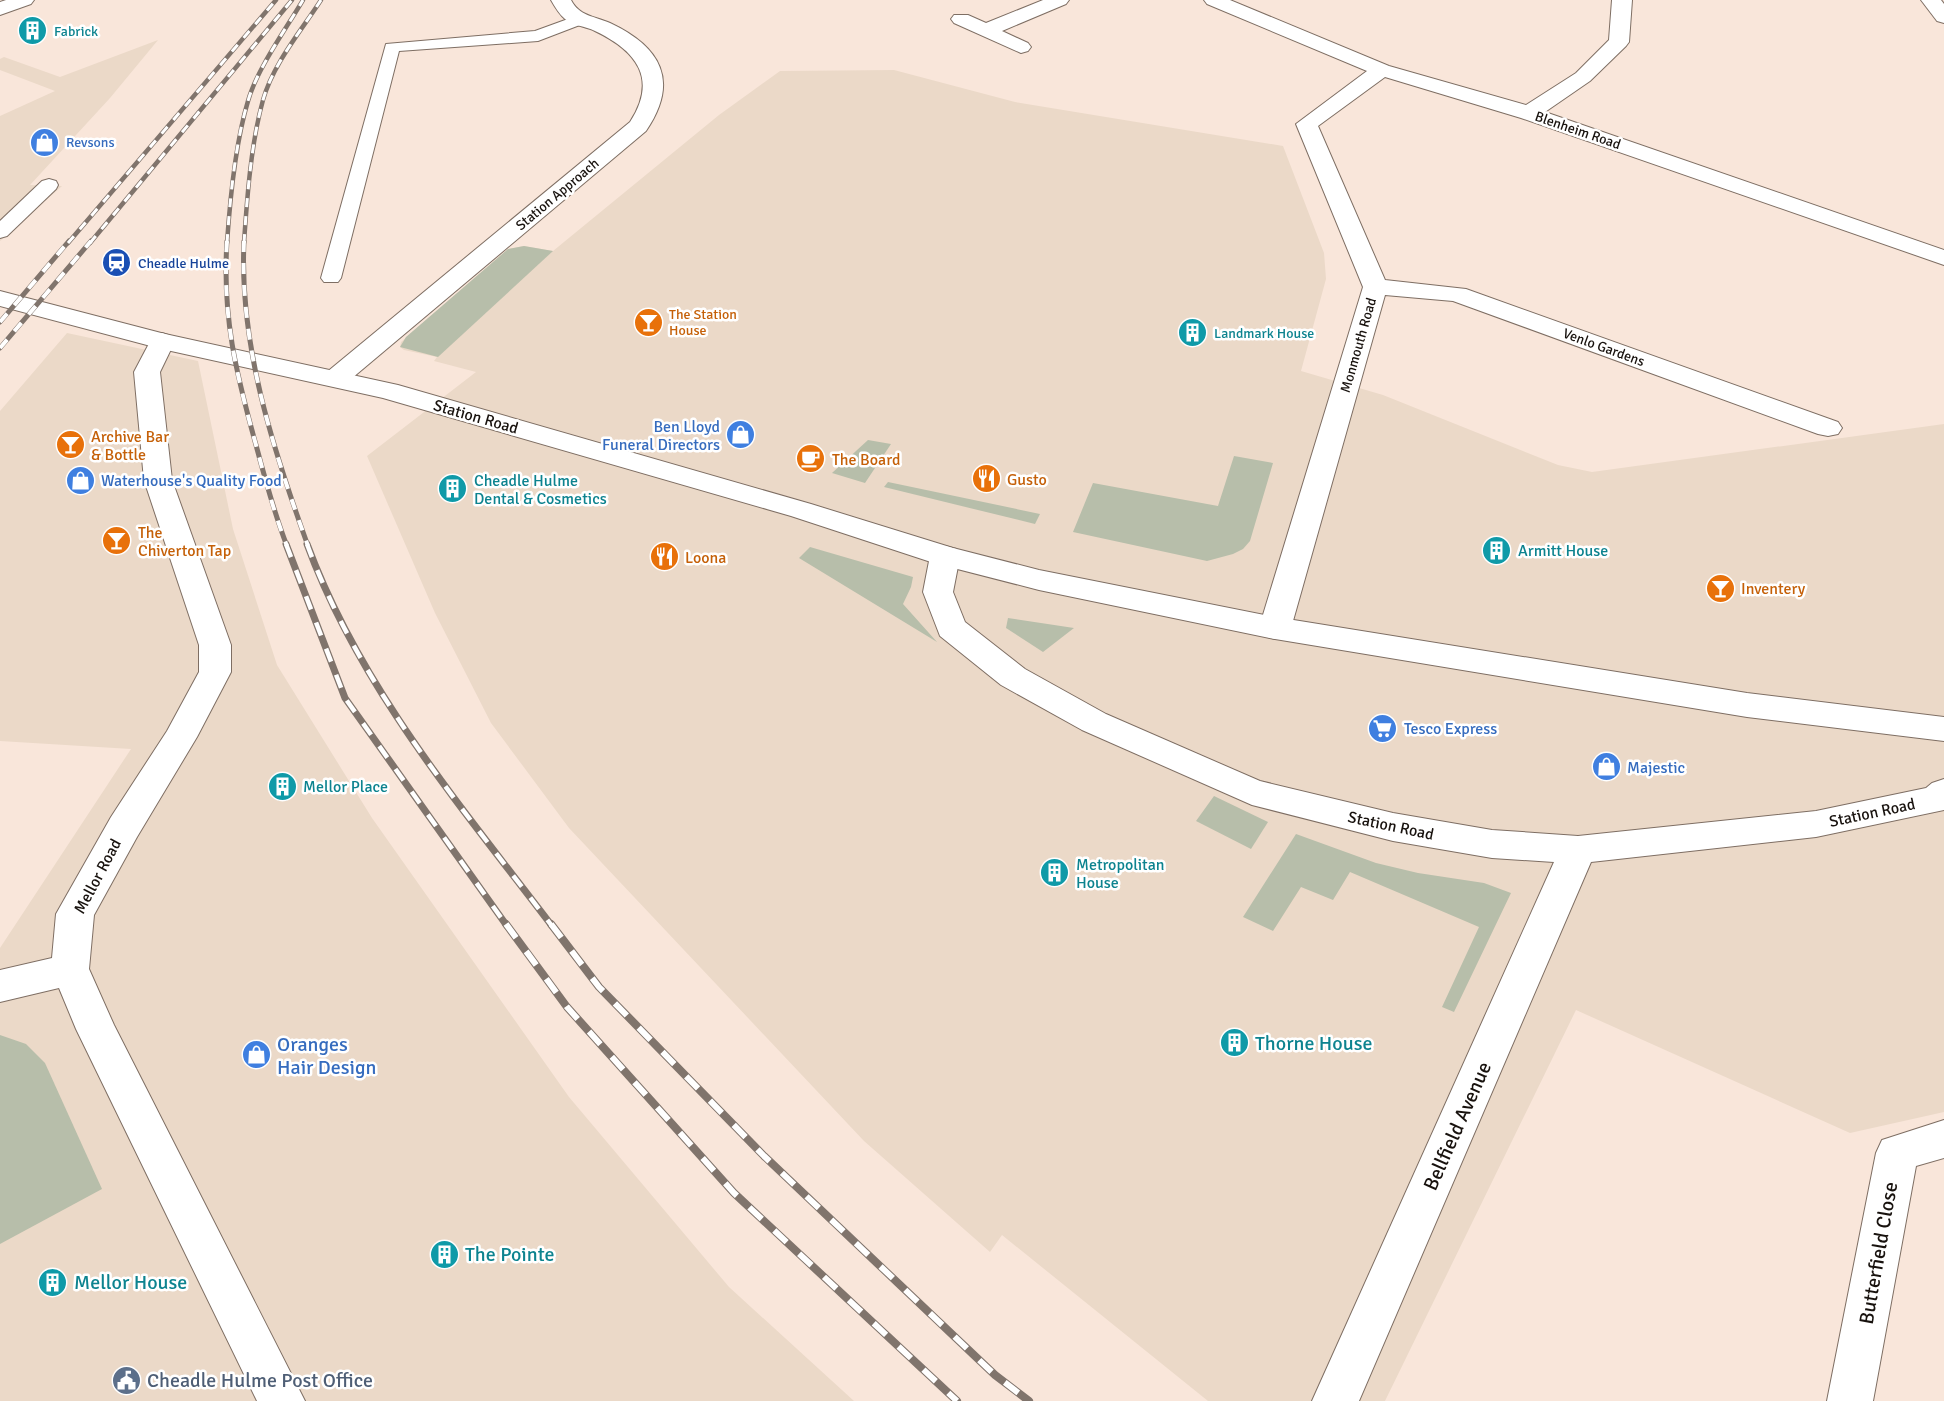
<svg xmlns="http://www.w3.org/2000/svg" width="1944" height="1401" font-family="Signika,sans-serif">
	<style>
		.commercial { fill: #ebd9c8 }
		.green { fill: #b7beaa }
		.lines { fill: none; stroke-linecap: round; stroke-linejoin: round }
		.lane-casing { stroke: #7e6e63; stroke-width: 2 }
		.street-casing { stroke: #7e6e63; stroke-width: 2 }
		.primary-casing { stroke: #7e6e63; stroke-width: 2 }
		.lane { fill: #fff; fill-rule: evenodd }
		.street { fill: #fff; fill-rule: evenodd }
		.primary { fill: #fff; fill-rule: evenodd }
		.rail-far3-casing { stroke: #80746c; stroke-width: 4.5 }
		.rail-far2-casing { stroke: #80746c; stroke-width: 5 }
		.rail-far1-casing { stroke: #80746c; stroke-width: 7 }
		.rail-casing { stroke: #80746c; stroke-width: 8 }
		.rail-far3 { stroke: #fff; stroke-width: 3; stroke-dasharray: 9; stroke-linecap: butt }
		.rail-far2 { stroke: #fff; stroke-width: 4; stroke-dasharray: 11; stroke-linecap: butt }
		.rail-far1 { stroke: #fff; stroke-width: 4.5; stroke-dasharray: 14; stroke-linecap: butt }
		.rail { stroke: #fff; stroke-width: 6; stroke-dasharray: 17; stroke-linecap: butt }
		.labels { text-anchor: middle; stroke-width: 5; stroke-linejoin: round; paint-order: stroke }
		.far-culture-label { font-size: 14px; fill: #0d838f; stroke: #fff; text-anchor: start }
		.far-street-label { font-size: 14px; fill: #18120e; stroke: #fff }
		.far-shop-label { font-size: 14px; fill: #366cbe; stroke: #fff; text-anchor: start }
		.far-transit-label { font-size: 14px; fill: #164399; stroke: #fff; text-anchor: start }
		.far-food-label { font-size: 14px; fill: #c56008; stroke: #fff; text-anchor: start }
		.street-label { font-size: 16px; fill: #18120e; stroke: #fff }
		.shop-label { font-size: 16px; fill: #366cbe; stroke: #fff; text-anchor: start }
		.food-label { font-size: 16px; fill: #c56008; stroke: #fff; text-anchor: start }
		.culture-label { font-size: 16px; fill: #0d838f; stroke: #fff; text-anchor: start }
		.near-culture-label { font-size: 20px; fill: #0d838f; stroke: #fff; text-anchor: start }
		.near-shop-label { font-size: 20px; fill: #366cbe; stroke: #fff; text-anchor: start }
		.near-street-label { font-size: 20px; fill: #18120e; stroke: #fff }
		.near-service-label { font-size: 20px; fill: #4e5e75; stroke: #fff; text-anchor: start }
	</style>
	<rect width="100%" height="100%" fill="#f9e6da"/>
	<g class="commercial">
		<path d="M158,40L110,98L30,185L62,186L0,241V116L55,91L0,70V59L4,57L60,77Z"/>
		<path d="M894,70L1015,102L1283,146L1324,253L1326,279L1301,371L1383,395L1558,465L1592,472L1944,424V1112L1850,1133L1576,1010L1385,1401H1208L1002,1235L990,1252L864,1141L569,828L491,723L435,613L367,456L476,372L434,361L437,357L404,350L400,347L401,342L508,249L524,246L553,251L719,115L780,71Z"/>
		<path d="M67,333L198,361L233,529L277,665L372,818L569,1097L729,1287L854,1401H0V948L131,749L0,741V411Z"/>
	</g>
	<g class="green">
		<path d="M524,246L553,251L438,357L400,347L406,337L508,249Z"/>
		<path d="M868,440L891,444L865,483L832,473Z"/>
		<path d="M1234,456L1273,463L1250,541L1243,549L1233,554L1207,561L1073,532L1093,483L1218,506Z"/>
		<path d="M888,482L1040,514L1035,524L884,487Z"/>
		<path d="M810,547L913,577L911,587L903,604L937,642L799,558Z"/>
		<path d="M1008,618L1074,628L1043,652L1006,628Z"/>
		<path d="M1214,796L1268,822L1251,849L1196,821Z"/>
		<path d="M1296,834L1376,863L1418,873L1484,883L1511,893L1454,1012L1442,1007L1479,927L1350,872L1333,900L1301,887L1273,931L1243,917Z"/>
		<path d="M0,1035L26,1044L45,1063L102,1189L0,1244Z"/>
	</g>
	<g class="lines">
		<defs>
			<g id="lane">
				<path d="M579,15L585,17L587,20L585,23L538,41L399,51L341,278L338,282H324L321,278L386,44L535,31Z"/>
				<path d="M49,179L56,181L58,185L56,189L7,236L0,238V221L42,181Z"/>
			</g>
			<g id="street">
				<path d="M6,0H34L31,4L0,15V2Z"/>
				<path d="M551,0H571C579,16 594,16 610,23C661,47 680,81 646,131L345,384L336,386L327,384L323,378L327,372L630,122C658,79 637,51 595,31C585,26 573,26 565,19C559,14 555,7 551,0Z"/>
				<path d="M1043,0H1069L1066,4L1002,31L1028,43L1031,47L1028,51L1021,53L954,23L951,19L954,15H968L986,23Z"/>
				<path d="M1204,0H1230L1389,66L1526,105L1576,73L1609,40L1612,0H1632L1629,42L1626,46L1590,81L1545,112L1944,250V265L1521,118L1385,77L1318,126L1385,280L1466,289L1838,422L1842,428L1838,434L1828,436L1818,434L1453,301L1385,295L1291,628L1286,636L1275,639L1264,636L1259,628L1363,287L1296,124L1367,71L1207,4Z"/>
				<path d="M1921,0H1941L1944,4V23L1937,21Z"/>
				<path d="M162,333L171,336L175,341L160,372L172,480L231,645V672L197,737L137,837L94,915L89,969L114,1025L305,1401H257L76,1029L59,988L0,1002V970L52,958L56,914L111,817L167,731L199,672V645L144,480L134,372L153,336Z"/>
				<path d="M945,546L956,549L960,556L953,592L965,622L1025,669L1106,714L1260,781L1393,813L1492,830L1578,836L1816,811L1926,788L1932,783L1944,779V810L1816,837L1591,862L1359,1401H1312L1554,862L1492,858L1393,841L1252,805L1082,730L1001,685L940,636L923,592L930,556L934,549Z"/>
				<path d="M1944,1120V1158L1916,1166L1873,1401H1827L1876,1153L1882,1140Z"/>
			</g>
			<path id="primary" d="M0,291L165,334L398,385L811,504L953,548L1039,570L1275,617L1747,693L1944,717V741L1747,717L1275,639L1039,590L934,563L791,516L383,398L162,349L0,306Z"/>
		</defs>
		<use href="#lane" class="lane-casing"/>
		<use href="#street" class="street-casing"/>
		<use href="#primary" class="primary-casing"/>
		<use href="#lane" class="lane"/>
		<use href="#street" class="street"/>
		<use href="#primary" class="primary"/>
		<defs>
			<g id="rail-far3">
				<path d="M68,243L276,0"/>
				<path d="M90,243L292,0"/>
				<path d="M227,243C230,199 235,144 248,101C257,69 286,29 303,0"/>
				<path d="M244,243C247,198 251,143 263,100C273,64 301,31 321,0"/>
			</g>
			<g id="rail-far2">
				<path d="M227,241C222,316 236,373 256,445C265,479 274,513 287,546"/>
				<path d="M244,241C239,345 273,449 308,546"/>
				<path d="M0,322L69,241"/>
				<path d="M0,348L91,241"/>
			</g>
			<g id="rail-far1">
				<path d="M286,544L345,698L507,926"/>
				<path d="M307,544C360,688 460,805 552,926"/>
			</g>
			<g id="rail">
				<path d="M506,924L567,1007L734,1193L957,1401"/>
				<path d="M551,924L599,987L764,1156L995,1375L1029,1401"/>
			</g>
		</defs>
		<use href="#rail-far3" class="rail-far3-casing"/>
		<use href="#rail-far2" class="rail-far2-casing"/>
		<use href="#rail-far1" class="rail-far1-casing"/>
		<use href="#rail" class="rail-casing"/>
		<use href="#rail-far3" class="rail-far3"/>
		<use href="#rail-far2" class="rail-far2"/>
		<use href="#rail-far1" class="rail-far1"/>
		<use href="#rail" class="rail"/>
	</g>
	<defs>
		<symbol id="building-disc" viewBox="-11 -11 22 22"><circle r="9.5" fill="#0f9aa8" stroke="#fff"/><path d="M-4-6H4V6H1V3H-1V6H-4ZM-2.5-4.3h1.7v1.8h-1.7ZM.8-4.3h1.7v1.8H.8ZM-2.5-1h1.7V.8h-1.7ZM.8-1h1.7V.8H.8Z" fill="#fff"/></symbol>
		<symbol id="shop-disc" viewBox="-11 -11 22 22"><circle r="9.5" fill="#3f7fe0" stroke="#fff"/><path d="M-5-2.5h2.3a2.7 3.5 0 0 1 5.4 0H5L5.5 6h-11ZM-1.5-2.5h3a1.5 2.3 0 0 0-3 0Z" fill="#fff"/></symbol>
		<symbol id="station-disc" viewBox="-11 -11 22 22"><circle r="9.5" fill="#1a4fb4" stroke="#fff"/><path d="M-3-6H3Q5-6 5-4V2Q5 4 3 4L4.5 6H3L1.5 4h-3L-3 6H-4.5L-3 4Q-5 4-5 2V-4Q-5-6-3-6ZM-3.5-4v3h7v-3ZM-3.5 1v1.5H-2V1ZM2 1v1.5H3.5V1Z" fill="#fff"/></symbol>
		<symbol id="bar-disc" viewBox="-11 -11 22 22"><circle r="9.5" fill="#e8710a" stroke="#fff"/><path d="M-6-5H6L.8 .8V4.5H3.5V6h-7V4.5H-.8V.8Z" fill="#fff"/></symbol>
		<symbol id="cafe-disc" viewBox="-11 -11 22 22"><circle r="9.5" fill="#e8710a" stroke="#fff"/><path d="M-5.5-4.5H6V0H3Q3 3.5 0 3.5H-2.5Q-5.5 3.5-5.5 0ZM3-3.2v2h1.7v-2ZM-6 4.5H4V6H-6Z" fill="#fff"/></symbol>
		<symbol id="restaurant-disc" viewBox="-11 -11 22 22"><circle r="9.5" fill="#e8710a" stroke="#fff"/><path d="M-5-6h1v4h1v-4h1v4h1v-4h1v5L-1.5 .5V6h-2V.5L-5-1ZM5-6V6H3V1.5H1.5Q1.5-4 5-6Z" fill="#fff"/></symbol>
		<symbol id="supermarket-disc" viewBox="-11 -11 22 22"><circle r="9.5" fill="#3f7fe0" stroke="#fff"/><path d="M-6-5.5h2.5l.6 2H6L4.5 2H-2.5L-4.4-4H-6ZM-1.5 3.2a1.3 1.3 0 1 0 .1 0ZM3 3.2a1.3 1.3 0 1 0 .1 0Z" fill="#fff"/></symbol>
		<symbol id="civic-disc" viewBox="-11 -11 22 22"><circle r="9.5" fill="#5c6f8a" stroke="#fff"/><path d="M-.6-6.5H3V-4.5H.6V-3L4-1V1h2V6H-6V1h2V-1L-.6-3ZM-1.2 2.5V6h2.4V2.5Z" fill="#fff"/></symbol>
	</defs>
	<g fill-rule="evenodd">
		<use href="#building-disc" x="16" y="14" width="33" height="33"/>
		<use href="#shop-disc" x="28" y="126" width="33" height="33"/>
		<use href="#station-disc" x="100" y="246" width="33" height="33"/>
		<use href="#bar-disc" x="632" y="306" width="33" height="33"/>
		<use href="#building-disc" x="1176" y="316" width="33" height="33"/>
		<use href="#shop-disc" x="724" y="418" width="33" height="33"/>
		<use href="#bar-disc" x="54" y="428" width="33" height="33"/>
		<use href="#cafe-disc" x="794" y="442" width="33" height="33"/>
		<use href="#restaurant-disc" x="970" y="462" width="33" height="33"/>
		<use href="#shop-disc" x="64" y="464" width="33" height="33"/>
		<use href="#building-disc" x="436" y="472" width="33" height="33"/>
		<use href="#bar-disc" x="100" y="524" width="33" height="33"/>
		<use href="#building-disc" x="1480" y="534" width="33" height="33"/>
		<use href="#restaurant-disc" x="648" y="540" width="33" height="33"/>
		<use href="#bar-disc" x="1704" y="572" width="33" height="33"/>
		<use href="#supermarket-disc" x="1366" y="712" width="33" height="33"/>
		<use href="#shop-disc" x="1590" y="750" width="33" height="33"/>
		<use href="#building-disc" x="266" y="770" width="33" height="33"/>
		<use href="#building-disc" x="1038" y="856" width="33" height="33"/>
		<use href="#building-disc" x="1218" y="1026" width="33" height="33"/>
		<use href="#shop-disc" x="240" y="1038" width="33" height="33"/>
		<use href="#building-disc" x="428" y="1238" width="33" height="33"/>
		<use href="#building-disc" x="36" y="1266" width="33" height="33"/>
		<use href="#civic-disc" x="110" y="1364" width="33" height="33"/>
	</g>
	<g class="labels">
		<g class="far-culture-label">
			<text x="54" y="36">Fabrick</text>
			<text x="1214" y="338">Landmark House</text>
		</g>
		<g class="far-street-label">
			<text transform="translate(1578 130) rotate(19)" y="5">Blenheim Road</text>
			<text transform="translate(557 194) rotate(-40)" y="5">Station Approach</text>
			<text transform="translate(1358 345) rotate(-74)" y="5">Monmouth Road</text>
			<text transform="translate(1604 347) rotate(20)" y="5">Venlo Gardens</text>
		</g>
		<g class="far-shop-label">
			<text x="66" y="147">Revsons</text>
		</g>
		<g class="far-transit-label">
			<text x="138" y="268">Cheadle Hulme</text>
		</g>
		<g class="far-food-label">
			<text x="669" y="319">The Station<tspan x="669" dy="16">House</tspan></text>
		</g>
		<g class="street-label">
			<text transform="translate(476 416) rotate(16)" y="6">Station Road</text>
			<text transform="translate(1872 812) rotate(-12)" y="6">Station Road</text>
			<text transform="translate(1391 825) rotate(12)" y="6">Station Road</text>
			<text transform="translate(97 876) rotate(-62)" y="6">Mellor Road</text>
		</g>
		<g class="shop-label">
			<text x="720" y="432" text-anchor="end">Ben Lloyd<tspan x="720" dy="18">Funeral Directors</tspan></text>
			<text x="101" y="486">Waterhouse's Quality Food</text>
			<text x="1404" y="734">Tesco Express</text>
			<text x="1627" y="773">Majestic</text>
		</g>
		<g class="food-label">
			<text x="91" y="442">Archive Bar<tspan x="91" dy="18">&amp; Bottle</tspan></text>
			<text x="832" y="465">The Board</text>
			<text x="1007" y="485">Gusto</text>
			<text x="138" y="538">The<tspan x="138" dy="18">Chiverton Tap</tspan></text>
			<text x="685" y="563">Loona</text>
			<text x="1741" y="594">Inventery</text>
		</g>
		<g class="culture-label">
			<text x="474" y="486">Cheadle Hulme<tspan x="474" dy="18">Dental &amp; Cosmetics</tspan></text>
			<text x="1518" y="556">Armitt House</text>
			<text x="303" y="792">Mellor Place</text>
			<text x="1076" y="870">Metropolitan<tspan x="1076" dy="18">House</tspan></text>
		</g>
		<g class="near-culture-label">
			<text x="1255" y="1050">Thorne House</text>
			<text x="465" y="1261">The Pointe</text>
			<text x="74" y="1289">Mellor House</text>
		</g>
		<g class="near-shop-label">
			<text x="277" y="1051">Oranges<tspan x="277" dy="23">Hair Design</tspan></text>
		</g>
		<g class="near-street-label">
			<text transform="translate(1457 1126) rotate(-66)" y="7">Bellfield Avenue</text>
			<text transform="translate(1878 1253) rotate(-80)" y="7">Butterfield Close</text>
		</g>
		<g class="near-service-label">
			<text x="147" y="1387">Cheadle Hulme Post Office</text>
		</g>
	</g>
</svg>
